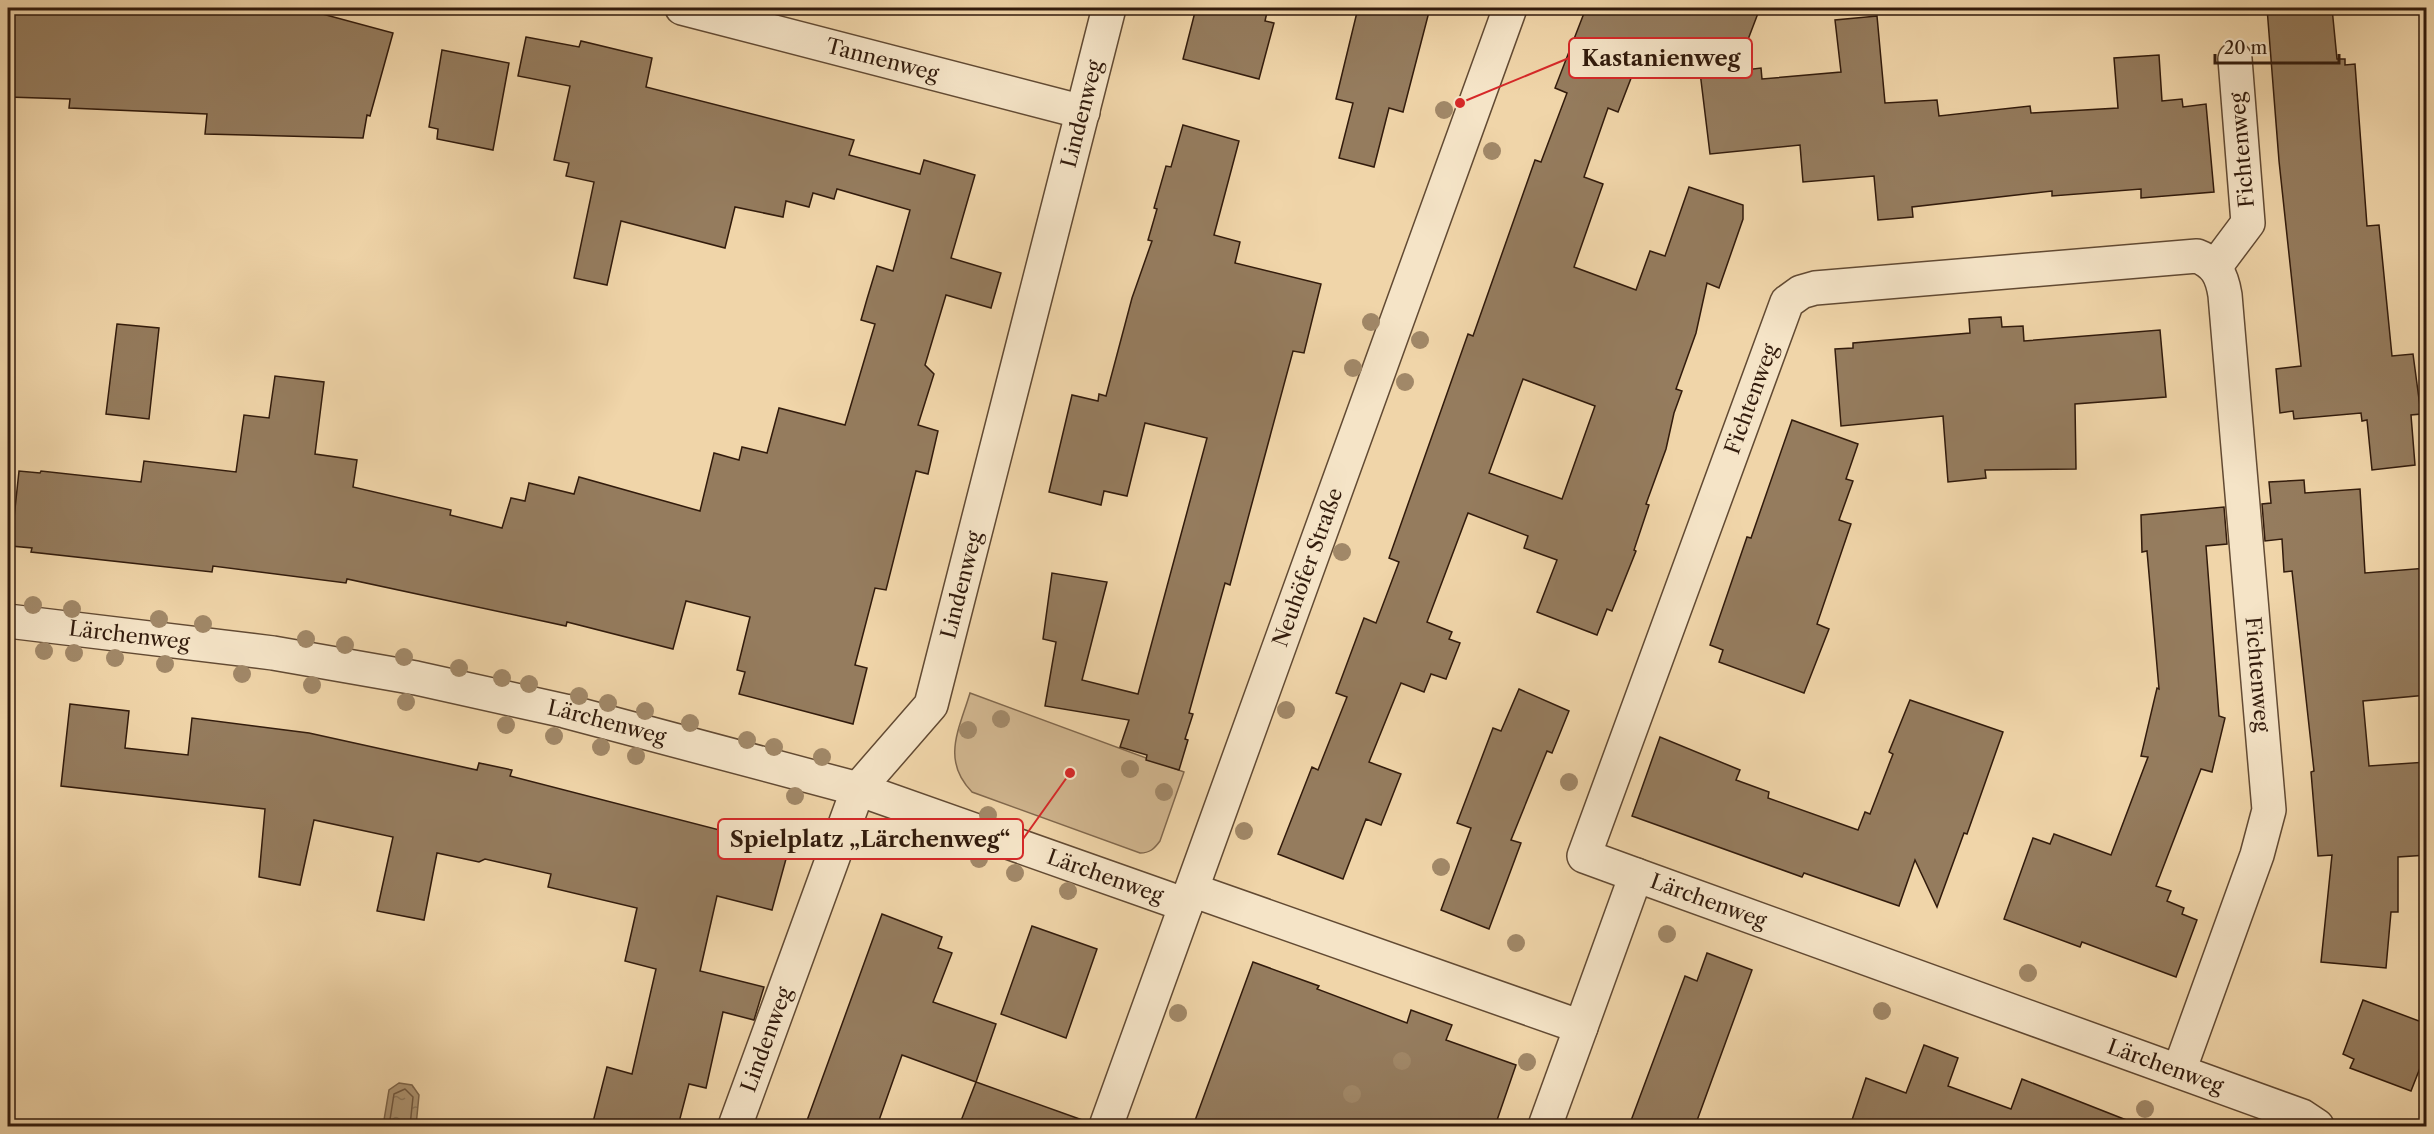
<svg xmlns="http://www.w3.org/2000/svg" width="2434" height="1134" font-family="'Libre Caslon Text',serif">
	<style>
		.park { fill: #d0b58e; stroke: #81684d; stroke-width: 1.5 }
		.water { fill: url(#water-ripples); stroke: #7d654a; stroke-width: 1.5 }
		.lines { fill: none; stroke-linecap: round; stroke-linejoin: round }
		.shore { stroke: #705840; stroke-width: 1.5 }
		.building { fill: #957c5e; stroke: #321b0c; stroke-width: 1.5; fill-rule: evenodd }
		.minor-casing { stroke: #624a33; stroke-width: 36 }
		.minor { stroke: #f5e4c7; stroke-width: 33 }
		.tree { fill: #a18868 }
		.labels { text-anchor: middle; stroke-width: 5; stroke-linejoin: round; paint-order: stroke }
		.street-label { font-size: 21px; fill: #321b0c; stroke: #f5e4c7 }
		.leader { fill: none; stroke: #d62828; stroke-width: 2 }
		.callout-dot { fill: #d62828; stroke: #f5e4c7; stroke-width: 2 }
		.callout { fill: #f5e4c7; stroke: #d62828; stroke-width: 2 }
		.callout-label { font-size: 22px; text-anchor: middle; font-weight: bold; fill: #321b0c }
	</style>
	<defs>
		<pattern id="water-ripples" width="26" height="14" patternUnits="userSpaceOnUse" patternTransform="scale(1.5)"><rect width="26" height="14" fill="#af9674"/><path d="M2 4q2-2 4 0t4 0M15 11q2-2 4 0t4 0" fill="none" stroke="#8f7a5e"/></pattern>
	</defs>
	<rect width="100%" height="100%" fill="#f0d5a9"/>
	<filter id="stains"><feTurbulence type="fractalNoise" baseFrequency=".00333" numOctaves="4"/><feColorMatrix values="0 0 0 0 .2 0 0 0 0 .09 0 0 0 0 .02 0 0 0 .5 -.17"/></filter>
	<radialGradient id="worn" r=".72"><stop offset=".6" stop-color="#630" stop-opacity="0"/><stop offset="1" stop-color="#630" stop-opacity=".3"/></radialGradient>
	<path class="park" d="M970,693L1184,772L1160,841C1154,849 1150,853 1140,853L972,792C941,760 959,730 970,693Z"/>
	<path class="water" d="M399,1083L412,1085L419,1095L416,1126H383L389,1090Z"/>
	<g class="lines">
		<path class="shore" d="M389,1126L394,1094L405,1089L413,1097L410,1126"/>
	</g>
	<g class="building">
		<path d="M8,8L231,13V8L304,9L393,33L370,116L367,115L363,138L205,134L207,114L69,108L70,99L8,97Z"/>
		<path d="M1196,8H1268L1265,21L1274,23L1259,79L1183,59Z"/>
		<path d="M1358,8H1430L1403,112L1389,108L1374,167L1339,158L1353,103L1336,99Z"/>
		<path d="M1586,8H1760L1736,71L1761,68L1762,79L1841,72L1835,20L1877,16L1885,103L1937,100L1939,116L2030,106L2031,113L2118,108L2114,58L2159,55L2162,101L2182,99L2183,107L2206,104L2214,192L2141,198V189L2052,196V191L1912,207L1913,217L1878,220L1874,176L1803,182L1800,145L1710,154L1699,64L1635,68L1618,112L1608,108L1584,177L1603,184L1574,267L1636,290L1650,251L1665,256L1689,187L1743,205V219L1719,288L1707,283L1696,333L1676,389L1682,391L1674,413L1666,449L1646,504L1649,505L1634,550L1636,551L1612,611L1607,609L1597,635L1537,612L1557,560L1524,548L1528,536L1468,513L1427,622L1452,632L1449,639L1460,643L1446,679L1431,674L1424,692L1401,683L1369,762L1401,774L1381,825L1366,819L1343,879L1278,854L1312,767L1318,770L1347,697L1336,693L1364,618L1376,623L1399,562L1389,558L1468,334L1473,336L1535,160L1541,162L1567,93L1555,88ZM1523,379L1595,406L1562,499L1489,473Z"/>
		<path d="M2267,8H2332L2337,59H2345V65L2355,64L2367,226L2379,225L2392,356L2413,354L2421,414L2411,415L2415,465L2372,470L2367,420L2362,421L2361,413L2294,419L2293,411L2280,413L2276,369L2301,366L2279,161Z"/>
		<path d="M526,37L579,47L581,41L652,58L646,87L854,140L849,155L920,174L924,160L975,175L951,258L1001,273L991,308L946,295L925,365L934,374L918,425L938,431L928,474L916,471L886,590L875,588L855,665L867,668L853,724L739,694L745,672L737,670L750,617L686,601L673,649L567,622L566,626L347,579L346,583L213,566L212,572L31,552L32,548L11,546L19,471L40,473L41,471L141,482L144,461L236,472L244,415L269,418L275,376L324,382L315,454L357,460L353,487L451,510L450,515L502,528L511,498L525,501L529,483L574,494L579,477L700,511L714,453L739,460L742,447L767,453L779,408L845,425L875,324L861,320L867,299L877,266L893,271L910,210L837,189L834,199L813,193L809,207L786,201L783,217L735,207L725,248L621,221L607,285L574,278L594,182L566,176L569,163L554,160L570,86L518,76Z"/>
		<path d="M442,50L509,63L493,150L437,139L438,129L429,127Z"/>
		<path d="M1183,125L1239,141L1214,235L1240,242L1235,263L1321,284L1304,353L1293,351L1230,585L1225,583L1189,713L1193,714L1185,739L1188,740L1179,770L1146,760L1147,755L1120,747L1129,720L1045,706L1056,642L1043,639L1052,573L1107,582L1082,680L1138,694L1207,438L1145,423L1127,496L1104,491L1101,505L1049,492L1072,395L1098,401L1099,394L1106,396L1132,298L1152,241L1148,240L1157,209L1154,208L1166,166L1171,167Z"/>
		<path d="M2001,317L2002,327L2023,326L2024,341L2160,330L2166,397L2075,404L2076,469L1985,470L1986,478L1948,482L1943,416L1841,426L1835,349L1853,348V343L1970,333L1969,319Z"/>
		<path d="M117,324L159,328L149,419L106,414Z"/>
		<path d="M1792,420L1858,444L1846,479L1853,481L1839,520L1851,524L1817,624L1829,629L1804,693L1719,662L1723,650L1710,645L1747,537L1751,538Z"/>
		<path d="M2304,480L2305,493L2360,489L2365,573L2427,568V695L2363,701L2369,766L2427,762V855L2398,857V912H2391L2386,968L2321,962L2332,855L2318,856L2311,772L2314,771L2292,571L2284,572L2282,539L2265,541L2262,504L2271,503L2269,482Z"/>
		<path d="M2224,507L2227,544L2206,546L2219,716L2225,718L2212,772L2201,769L2156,886L2171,891L2167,901L2184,908L2182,914L2197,920L2176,977L2082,942L2080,947L2004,919L2033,838L2050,844L2054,834L2111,855L2148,757L2141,756L2157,688L2159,689L2147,551L2142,552L2141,515Z"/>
		<path d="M1519,689L1569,711L1552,753L1547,751L1511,840L1521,843L1489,929L1441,910L1471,828L1457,823L1493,728L1501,731Z"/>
		<path d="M1910,700L2003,732L1967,834L1964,833L1937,907L1915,860L1899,906L1804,873L1802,877L1632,816L1660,737L1740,770L1736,780L1769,792L1768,798L1858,830L1865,812L1870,814L1893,754L1889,752Z"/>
		<path d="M70,704L129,711L125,748L188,755L192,718L309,733L477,770L479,763L512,770L510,776L789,848L772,910L717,896L700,971L764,987L754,1020L723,1012L706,1088L689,1084L678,1126H592L607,1067L632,1074L656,969L625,961L637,908L548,887L551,874L485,859L479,862L437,853L424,920L377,911L393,837L314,820L300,885L259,877L265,809L61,786Z"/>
		<path d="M882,914L942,937L938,948L952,953L933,1002L996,1024L976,1082L902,1055L877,1126H805Z"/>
		<path d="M1032,926L1097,949L1066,1038L1001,1014Z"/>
		<path d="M1707,953L1752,970L1695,1126H1629L1685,976L1697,981Z"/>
		<path d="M1253,962L1319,986L1317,989L1407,1023L1411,1010L1452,1025L1446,1040L1516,1065L1495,1126H1193Z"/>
		<path d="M2363,1000L2427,1024V1050L2411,1091L2350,1068L2354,1059L2343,1054Z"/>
		<path d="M1924,1045L1958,1058L1948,1086L2011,1109L2022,1079L2134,1123L2133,1126H1850L1866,1078L1906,1093Z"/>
		<path d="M976,1082L1088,1122L1087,1126H959Z"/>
	</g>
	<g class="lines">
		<defs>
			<g id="minor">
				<path id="s1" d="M682,8L1083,112"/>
				<path d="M2215,267L2248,223L2235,59"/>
				<path id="s2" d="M8,621L273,653L416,678L565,711L858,789L1186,905"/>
				<path id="s3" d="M1636,875L1584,856L1787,302L1801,292L1815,288L2197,256C2216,263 2222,276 2225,295L2269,810L2257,855L2179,1071"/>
				<path id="s4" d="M1192,890L1581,1027L1636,875L2302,1116L2317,1126"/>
				<path id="s5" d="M735,1126L858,789L931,705L1109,8"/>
				<path id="s6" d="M1106,1126L1510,8"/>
				<path d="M1545,1126L1581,1027"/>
			</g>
		</defs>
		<use href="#minor" class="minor-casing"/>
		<use href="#minor" class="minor"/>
	</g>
	<g class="tree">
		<circle cx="1444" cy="110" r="9"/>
		<circle cx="1492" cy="151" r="9"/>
		<circle cx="1371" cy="322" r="9"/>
		<circle cx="1420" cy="340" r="9"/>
		<circle cx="1353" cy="368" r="9"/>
		<circle cx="1405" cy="382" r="9"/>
		<circle cx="1342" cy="552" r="9"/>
		<circle cx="33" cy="605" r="9"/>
		<circle cx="72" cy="609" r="9"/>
		<circle cx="159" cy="619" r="9"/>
		<circle cx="203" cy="624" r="9"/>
		<circle cx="306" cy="639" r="9"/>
		<circle cx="345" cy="645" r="9"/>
		<circle cx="44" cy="651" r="9"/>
		<circle cx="74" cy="653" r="9"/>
		<circle cx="404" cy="657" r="9"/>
		<circle cx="115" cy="658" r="9"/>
		<circle cx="165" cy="664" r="9"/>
		<circle cx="459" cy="668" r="9"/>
		<circle cx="242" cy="674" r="9"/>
		<circle cx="502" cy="678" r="9"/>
		<circle cx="529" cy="684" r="9"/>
		<circle cx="312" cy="685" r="9"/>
		<circle cx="579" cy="696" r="9"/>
		<circle cx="406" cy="702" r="9"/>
		<circle cx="608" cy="703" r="9"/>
		<circle cx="1286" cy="710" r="9"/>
		<circle cx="645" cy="711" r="9"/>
		<circle cx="1001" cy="719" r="9"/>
		<circle cx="690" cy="723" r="9"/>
		<circle cx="506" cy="725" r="9"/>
		<circle cx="968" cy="730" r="9"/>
		<circle cx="554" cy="736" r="9"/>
		<circle cx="747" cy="740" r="9"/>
		<circle cx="601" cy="747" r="9"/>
		<circle cx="774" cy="747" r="9"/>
		<circle cx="636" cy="756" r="9"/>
		<circle cx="822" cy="757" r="9"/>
		<circle cx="1130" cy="769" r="9"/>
		<circle cx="1569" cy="782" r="9"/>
		<circle cx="1164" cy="792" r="9"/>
		<circle cx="795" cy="796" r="9"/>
		<circle cx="988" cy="815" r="9"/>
		<circle cx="1244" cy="831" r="9"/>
		<circle cx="979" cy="859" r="9"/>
		<circle cx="1441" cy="867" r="9"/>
		<circle cx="1015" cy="873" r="9"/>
		<circle cx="1068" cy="891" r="9"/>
		<circle cx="1667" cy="934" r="9"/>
		<circle cx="1516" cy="943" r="9"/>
		<circle cx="2028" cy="973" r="9"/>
		<circle cx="1882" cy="1011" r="9"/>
		<circle cx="1178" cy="1013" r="9"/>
		<circle cx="1402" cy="1061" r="9"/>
		<circle cx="1527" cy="1062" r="9"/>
		<circle cx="1352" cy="1094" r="9"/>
		<circle cx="2145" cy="1109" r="9"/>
	</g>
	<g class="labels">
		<g class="street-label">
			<text dy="7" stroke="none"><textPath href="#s1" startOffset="207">Tannenweg</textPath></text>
			<text dy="7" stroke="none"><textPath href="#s5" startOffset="1080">Lindenweg</textPath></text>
			<text transform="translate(2242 150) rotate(-95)" y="7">Fichtenweg</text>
			<text dy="7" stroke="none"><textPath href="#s3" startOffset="542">Fichtenweg</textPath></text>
			<text dy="7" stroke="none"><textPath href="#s6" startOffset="594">Neuhöfer Straße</textPath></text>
			<text dy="7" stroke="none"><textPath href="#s5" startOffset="594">Lindenweg</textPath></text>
			<text dy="7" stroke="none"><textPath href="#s2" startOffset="122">Lärchenweg</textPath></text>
			<text dy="7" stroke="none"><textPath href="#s3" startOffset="1492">Fichtenweg</textPath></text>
			<text dy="7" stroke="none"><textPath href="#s2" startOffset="608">Lärchenweg</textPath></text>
			<text dy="7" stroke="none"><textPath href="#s2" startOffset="1130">Lärchenweg</textPath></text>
			<text dy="7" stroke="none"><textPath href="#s4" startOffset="651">Lärchenweg</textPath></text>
			<text dy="7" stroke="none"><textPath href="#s5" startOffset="92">Lindenweg</textPath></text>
			<text dy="7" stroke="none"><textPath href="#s4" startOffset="1137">Lärchenweg</textPath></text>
		</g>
	</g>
	<path class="leader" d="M1460 103L1569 58M1070 773L1023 839"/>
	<g class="callout-dot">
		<circle cx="1460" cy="103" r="6"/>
		<circle cx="1070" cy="773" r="6"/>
	</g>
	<g class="callout">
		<rect x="1569" y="38" width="183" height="40" rx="6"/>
		<rect x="718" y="819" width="305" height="40" rx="6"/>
	</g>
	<g class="callout-label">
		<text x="1661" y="66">Kastanienweg</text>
		<text x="870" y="847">Spielplatz „Lärchenweg“</text>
	</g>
	<rect width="2434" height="1134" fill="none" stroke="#f0d5a9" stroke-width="30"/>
	<rect x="9" y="9" width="2416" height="1116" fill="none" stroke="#321b0c" stroke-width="3"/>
	<rect x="15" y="15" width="2404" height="1104" fill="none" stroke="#321b0c" stroke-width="1.5"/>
	<path d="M2215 54v9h124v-9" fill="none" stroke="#321b0c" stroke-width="3"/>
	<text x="2224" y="54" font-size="18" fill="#321b0c" stroke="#f5e4c7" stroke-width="4.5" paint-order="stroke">20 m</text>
	<rect width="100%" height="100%" filter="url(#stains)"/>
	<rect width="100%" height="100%" fill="url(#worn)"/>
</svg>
